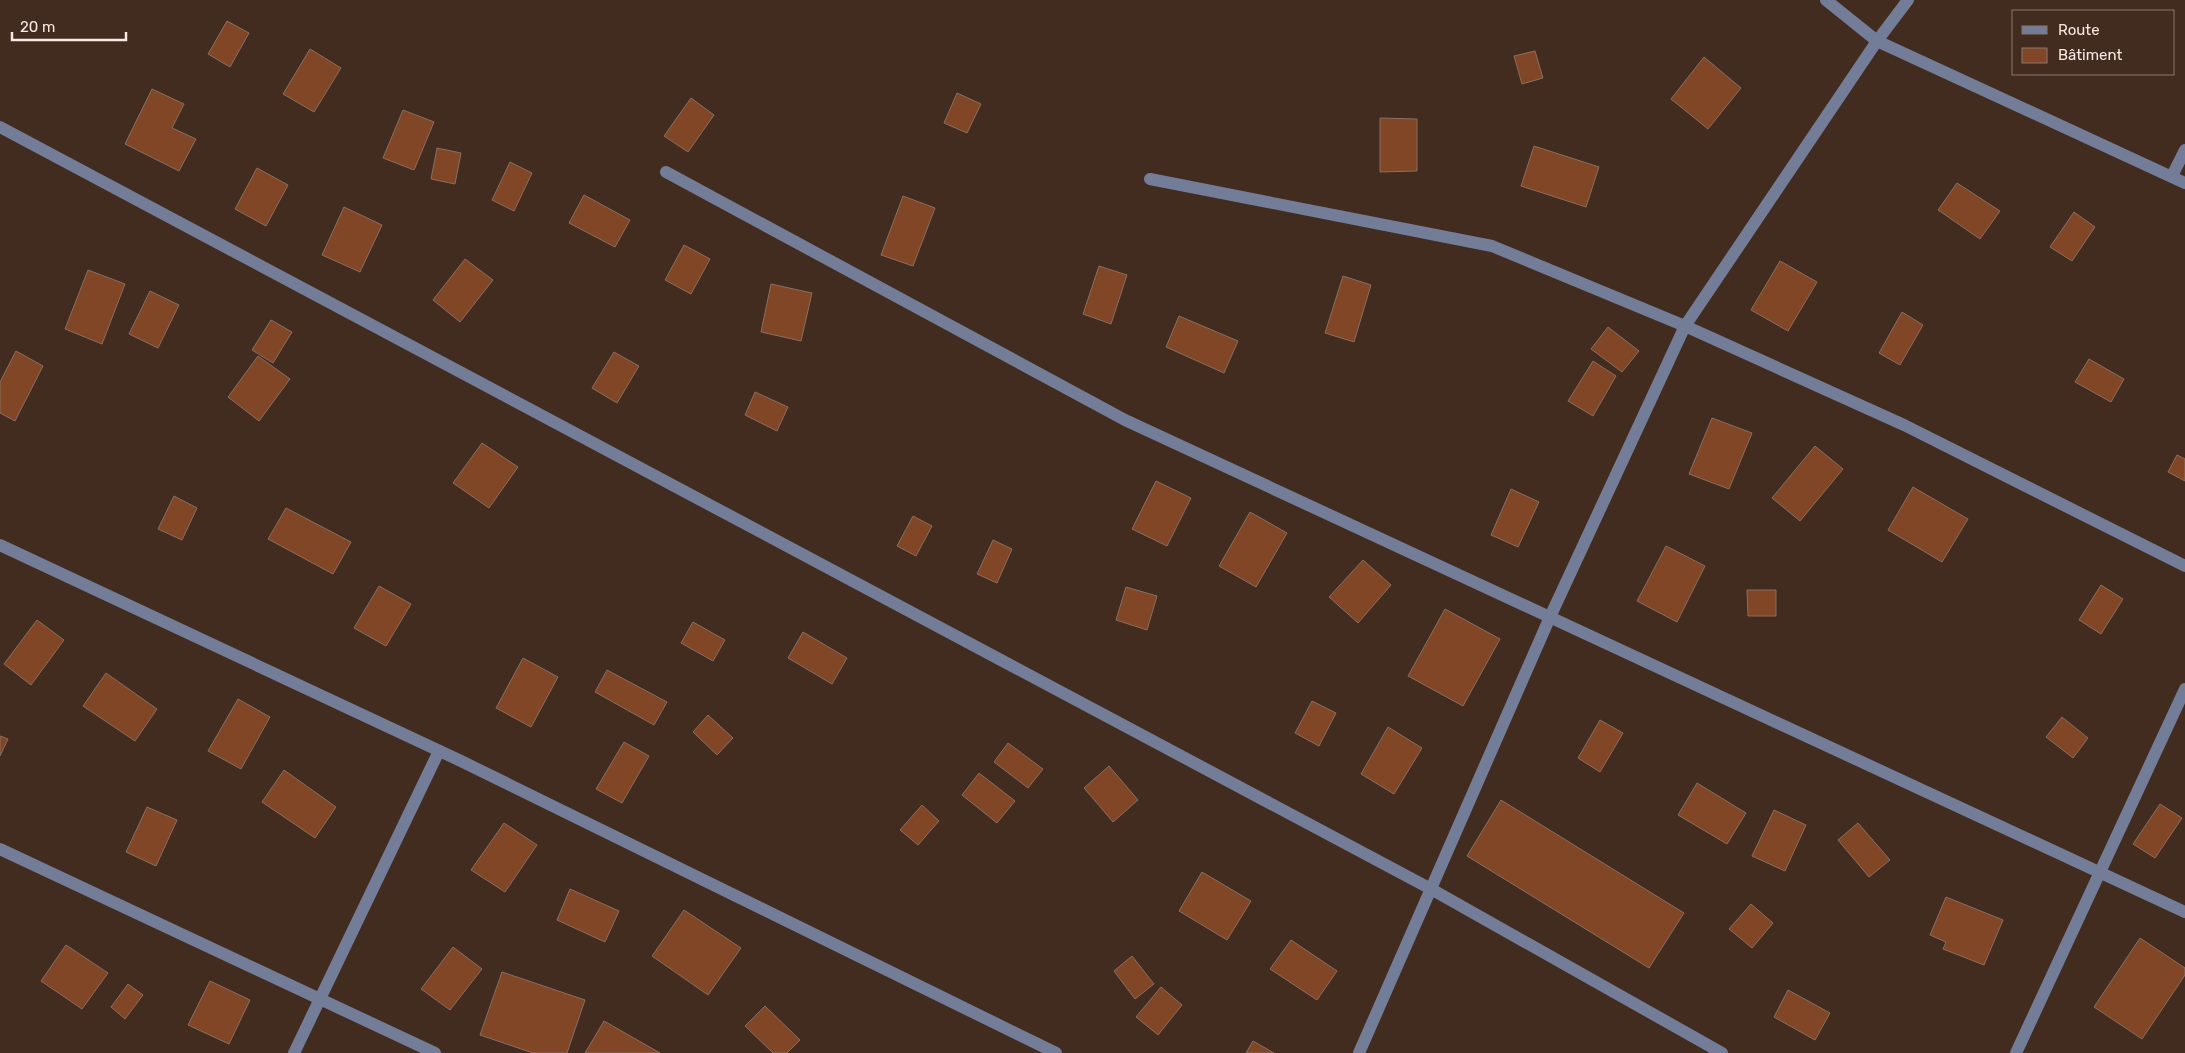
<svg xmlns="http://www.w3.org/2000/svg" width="2185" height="1053" font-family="Rubik,sans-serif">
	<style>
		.building { fill: #804626; stroke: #8a6f61 }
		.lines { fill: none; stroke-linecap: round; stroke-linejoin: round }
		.minor { stroke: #737d97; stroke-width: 12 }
	</style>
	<rect width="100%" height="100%" fill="#422b1f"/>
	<g class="building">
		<path d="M227,21L249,33L230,67L208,54Z"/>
		<path d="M310,49L341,68L314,112L283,94Z"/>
		<path d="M1535,51L1543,78L1522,84L1514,56Z"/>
		<path d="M1704,57L1741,88L1708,129L1671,99Z"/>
		<path d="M152,89L184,104L172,128L196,139L179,171L125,144Z"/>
		<path d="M957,93L981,104L967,133L944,123Z"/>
		<path d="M691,98L714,115L688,152L664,136Z"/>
		<path d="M403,110L434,122L414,170L383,158Z"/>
		<path d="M1380,118L1417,119V171L1380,172Z"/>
		<path d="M1534,146L1599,167L1586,207L1521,186Z"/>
		<path d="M437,148L461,153L455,184L431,179Z"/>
		<path d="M510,162L532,173L514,211L492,200Z"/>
		<path d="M257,168L288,185L266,226L235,209Z"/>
		<path d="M1957,183L2000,211L1980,239L1938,210Z"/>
		<path d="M584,195L630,220L615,247L569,223Z"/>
		<path d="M903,196L935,208L913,266L881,255Z"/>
		<path d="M344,207L382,225L360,272L322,255Z"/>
		<path d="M2074,212L2095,227L2072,261L2050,247Z"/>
		<path d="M684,245L710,259L691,294L665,280Z"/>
		<path d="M465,259L493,280L460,322L433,300Z"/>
		<path d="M1780,261L1817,282L1788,331L1751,310Z"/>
		<path d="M1099,266L1127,275L1111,324L1083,314Z"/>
		<path d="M88,270L125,284L102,344L65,329Z"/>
		<path d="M1343,276L1371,285L1354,342L1325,333Z"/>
		<path d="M771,284L812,293L801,341L761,332Z"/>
		<path d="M150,291L179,305L158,348L129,334Z"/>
		<path d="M1902,312L1923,325L1900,365L1879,353Z"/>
		<path d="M1179,316L1238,341L1224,373L1166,347Z"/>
		<path d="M271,320L292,332L273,363L252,350Z"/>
		<path d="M1608,327L1639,351L1622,372L1591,349Z"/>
		<path d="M16,351L43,366L15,421L0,413V382Z"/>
		<path d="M614,352L639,366L617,403L592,388Z"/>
		<path d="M258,356L290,379L259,421L228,397Z"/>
		<path d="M2089,359L2124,379L2111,402L2075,382Z"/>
		<path d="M1593,361L1616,376L1593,416L1568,401Z"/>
		<path d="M755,392L788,407L777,431L745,415Z"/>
		<path d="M1712,418L1752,433L1729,489L1689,474Z"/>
		<path d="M482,443L518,467L489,508L453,483Z"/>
		<path d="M1815,446L1843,469L1800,521L1772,498Z"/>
		<path d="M2177,455L2185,459V481L2168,472Z"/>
		<path d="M1156,481L1191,498L1167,546L1132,529Z"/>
		<path d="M1913,487L1968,519L1942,562L1888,530Z"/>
		<path d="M1511,489L1539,502L1518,547L1491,535Z"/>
		<path d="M174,496L197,508L182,540L158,529Z"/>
		<path d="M286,508L351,542L333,574L268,539Z"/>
		<path d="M1250,512L1287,533L1256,587L1219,566Z"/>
		<path d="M913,516L932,526L916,556L897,546Z"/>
		<path d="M993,540L1012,549L997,583L977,574Z"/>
		<path d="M1666,546L1705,566L1677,622L1637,601Z"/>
		<path d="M1363,560L1391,585L1358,623L1329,597Z"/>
		<path d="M2101,585L2123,599L2101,634L2079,620Z"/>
		<path d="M379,586L411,604L386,646L354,628Z"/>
		<path d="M1126,587L1157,596L1147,630L1116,620Z"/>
		<path d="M1747,590H1776V616H1748Z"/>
		<path d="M1445,609L1500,639L1463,706L1408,676Z"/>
		<path d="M37,620L64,640L31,685L4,664Z"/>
		<path d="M693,622L725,640L713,661L681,643Z"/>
		<path d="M803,632L847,658L832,684L788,658Z"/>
		<path d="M523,658L558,677L531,727L496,708Z"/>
		<path d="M607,670L667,702L654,725L595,692Z"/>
		<path d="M106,673L157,709L135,741L83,706Z"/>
		<path d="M238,699L270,717L241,769L208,751Z"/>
		<path d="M1312,701L1336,713L1319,746L1295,733Z"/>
		<path d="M708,715L733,738L717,755L693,732Z"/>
		<path d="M2062,717L2088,738L2073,758L2046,737Z"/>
		<path d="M1600,720L1623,733L1600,772L1578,758Z"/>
		<path d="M1388,727L1422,748L1394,794L1361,774Z"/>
		<path d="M0,736L8,739L0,756Z"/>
		<path d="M624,742L649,756L622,803L596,789Z"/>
		<path d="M1008,743L1043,769L1028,788L994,762Z"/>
		<path d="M1109,766L1138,800L1113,822L1084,788Z"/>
		<path d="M284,770L336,807L315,838L262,802Z"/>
		<path d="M979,773L1015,801L997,823L962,795Z"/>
		<path d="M1697,783L1746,813L1727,844L1678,815Z"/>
		<path d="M1501,800L1684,913L1649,968L1467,856Z"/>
		<path d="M2160,804L2182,818L2155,858L2133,844Z"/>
		<path d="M922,805L939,821L918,845L900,830Z"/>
		<path d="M147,807L177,820L156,866L126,852Z"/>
		<path d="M1774,810L1806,825L1785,871L1752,856Z"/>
		<path d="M504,823L537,845L505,892L471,870Z"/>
		<path d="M1858,823L1890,860L1869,877L1838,840Z"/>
		<path d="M1202,872L1251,901L1227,940L1179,911Z"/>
		<path d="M570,889L619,911L605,942L557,920Z"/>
		<path d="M1946,897L2003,920L1984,965L1943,949L1946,942L1930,935Z"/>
		<path d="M1751,904L1773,923L1752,948L1729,929Z"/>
		<path d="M684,910L741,948L708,995L652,956Z"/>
		<path d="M2140,938L2185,968V975L2142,1039L2094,1007Z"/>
		<path d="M1291,940L1337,971L1317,1000L1270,969Z"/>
		<path d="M66,945L108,973L82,1009L41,981Z"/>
		<path d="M453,947L482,969L450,1010L421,989Z"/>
		<path d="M1132,956L1154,984L1135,999L1114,971Z"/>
		<path d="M502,972L585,1000L567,1053H533L480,1035Z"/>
		<path d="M210,981L250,1000L229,1044L188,1025Z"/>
		<path d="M128,984L143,995L125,1019L111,1007Z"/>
		<path d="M1161,987L1182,1005L1158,1035L1136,1017Z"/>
		<path d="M1788,990L1830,1013L1815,1040L1774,1017Z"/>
		<path d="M765,1006L800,1040L787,1053H773L745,1026Z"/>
		<path d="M604,1021L660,1053H585Z"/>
		<path d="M1253,1041L1274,1053H1246Z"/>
	</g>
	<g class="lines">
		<g class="minor">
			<path d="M1826,0L1877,41L2185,183"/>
			<path d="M0,127L1431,889L1722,1053"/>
			<path d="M666,172L1125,420L2185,912"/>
			<path d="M2172,176L2185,150"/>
			<path d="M1150,179L1492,246L1685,326L1904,425L2185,566"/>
			<path d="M0,545L461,761L1056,1053"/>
			<path d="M0,849L435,1053"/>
			<path d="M294,1053L439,751"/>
			<path d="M1359,1053L1550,617L1685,326L1877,41L1908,0"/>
			<path d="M2016,1053L2185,689"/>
		</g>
	</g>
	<rect x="2012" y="10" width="162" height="65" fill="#422b1f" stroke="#8b776d"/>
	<rect x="2022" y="26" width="25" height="8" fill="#737d97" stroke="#8b776d"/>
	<text x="2058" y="35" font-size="15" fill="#f8e8e1">Route</text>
	<rect x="2022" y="48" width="25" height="15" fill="#804626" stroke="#8b776d"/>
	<text x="2058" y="60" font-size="15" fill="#f8e8e1">Bâtiment</text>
	<path d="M12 32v8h114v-8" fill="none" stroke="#f8e8e1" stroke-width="2.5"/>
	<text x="20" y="32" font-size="15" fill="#f8e8e1" stroke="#422b1f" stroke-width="4" paint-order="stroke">20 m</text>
</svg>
